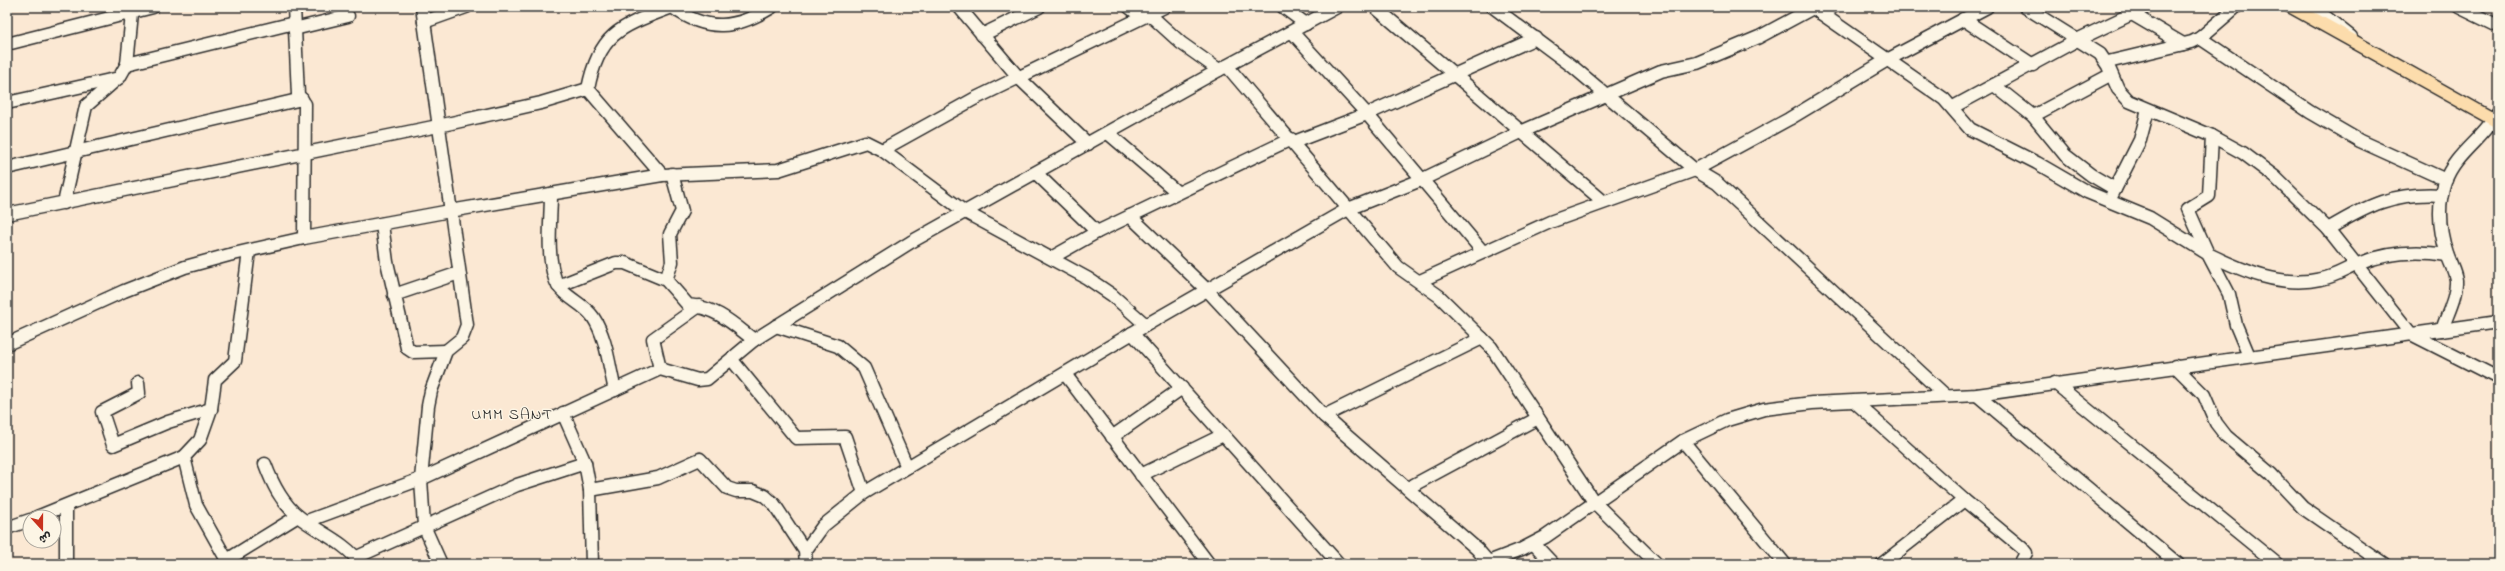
<svg xmlns="http://www.w3.org/2000/svg" width="2505" height="571" font-family="'Indie Flower','Playpen Sans Arabic',sans-serif">
	<style>
		.lines { fill: none; stroke-linecap: round; stroke-linejoin: round }
		.minor-casing { stroke: #2b2b2b; stroke-width: 15 }
		.trunk-casing { stroke: #2b2b2b; stroke-width: 3 }
		.minor { stroke: #fcf5e5; stroke-width: 12 }
		.trunk { fill: #fcdcac; fill-rule: evenodd }
		.labels { text-anchor: middle; stroke-width: 3; stroke-linejoin: round; paint-order: stroke }
		.quarter-label { font-size: 16px; letter-spacing: 1px; fill: #2b2b2b; stroke: #fcf5e5 }
	</style>
	<rect width="100%" height="100%" fill="#fbe8d3"/>
	<filter id="ink" filterUnits="userSpaceOnUse"><feTurbulence type="fractalNoise" baseFrequency=".025" numOctaves="2"/><feDisplacementMap in="SourceGraphic" scale="8" xChannelSelector="R" yChannelSelector="G"/><feConvolveMatrix kernelMatrix="1 2 1 2 8 2 1 2 1" color-interpolation-filters="sRGB"/></filter>
	<g filter="url(#ink)">
		<g class="lines">
			<defs>
				<g id="minor">
					<path d="M121,7L132,14L127,64"/>
					<path d="M294,7L298,95L305,104L304,238"/>
					<path d="M422,7L467,325L462,338L446,351L431,391L428,406L421,479L424,526L441,564"/>
					<path d="M959,7L1019,78L1088,144"/>
					<path d="M1129,7L1142,17"/>
					<path d="M1283,7L1306,24"/>
					<path d="M1375,7L1604,202"/>
					<path d="M1493,7L1572,66L1695,170L1717,183L1946,396"/>
					<path d="M1812,7L1944,99L1970,129L2037,163L2087,192L2150,218L2208,254L2229,294L2236,325L2249,356"/>
					<path d="M2025,7L2100,54L2108,66L2118,89L2129,101L2212,136L2243,153L2275,177L2328,229L2411,334L2498,378"/>
					<path d="M2313,7L2351,37"/>
					<path d="M2459,7L2498,26"/>
					<path d="M1820,13L1833,7"/>
					<path d="M1149,14L1181,43L1219,70"/>
					<path d="M2132,14L2183,44"/>
					<path d="M1963,19L2033,65"/>
					<path d="M424,22L466,7"/>
					<path d="M294,29L348,16"/>
					<path d="M1292,32L1367,114L1483,252"/>
					<path d="M982,35L1039,7"/>
					<path d="M2200,38L2310,112L2360,141L2446,180"/>
					<path d="M7,44L153,7"/>
					<path d="M2108,62L2192,42L2200,38L2236,7"/>
					<path d="M1227,66L1398,267L1439,296L1491,347L1594,502L1657,564"/>
					<path d="M1994,85L2033,116L2065,155L2091,175L2115,189"/>
					<path d="M7,103L119,78L127,64L294,23"/>
					<path d="M1953,107L2079,39L2146,7"/>
					<path d="M2033,116L2110,75"/>
					<path d="M1109,134L1178,193"/>
					<path d="M2212,136L2209,196L2188,209L2208,254C2243,271 2282,288 2321,279C2334,277 2346,269 2358,264C2387,252 2416,250 2447,255"/>
					<path d="M1294,142L1367,114L1536,38"/>
					<path d="M882,150L974,99L1164,7"/>
					<path d="M7,168L302,99"/>
					<path d="M1037,174L1097,232"/>
					<path d="M662,175L588,89C599,32 622,26 672,7C708,33 736,29 772,7"/>
					<path d="M551,194C551,221 546,252 555,279C561,297 583,302 593,317C607,338 609,367 615,390"/>
					<path d="M2112,195L2140,140L2148,110"/>
					<path d="M64,203L86,106L117,79"/>
					<path d="M7,214L438,126L541,103L588,89"/>
					<path d="M1130,216L1207,290L1324,416L1477,549L1490,564"/>
					<path d="M382,224L387,262L407,348L413,352L446,351"/>
					<path d="M2328,229C2368,205 2394,192 2442,195"/>
					<path d="M1051,258L1097,232L1291,139"/>
					<path d="M666,280L672,262L670,234L682,211L672,174"/>
					<path d="M1420,281L1550,222L1695,170L1789,119L1887,60L1987,7"/>
					<path d="M558,286L616,263H625L666,280L688,305C717,308 732,323 754,340"/>
					<path d="M394,295L459,273"/>
					<path d="M776,326L838,346L864,368L907,467"/>
					<path d="M2442,330C2447,314 2457,297 2456,280C2455,271 2450,263 2447,254C2439,230 2437,206 2445,182C2454,154 2484,138 2498,112"/>
					<path d="M1132,333L1339,564"/>
					<path d="M7,344L124,291L185,267L229,255L304,238L450,211L662,175L778,170L866,142L882,150L965,212L1087,278L1112,295L1146,325"/>
					<path d="M732,360L796,438L845,437L864,493"/>
					<path d="M2175,366L2204,395L2216,423L2226,436L2271,474L2303,508L2384,564"/>
					<path d="M660,369L653,339L699,306"/>
					<path d="M1065,374L1209,564"/>
					<path d="M138,383L139,393L102,412L113,445L168,422L211,409"/>
					<path d="M2055,383L2277,564"/>
					<path d="M1977,395L2178,564"/>
					<path d="M1855,402L1964,500L2022,548L2026,553L2020,564"/>
					<path d="M563,413L585,463L590,490"/>
					<path d="M1324,416L1482,338"/>
					<path d="M1112,437L1182,388"/>
					<path d="M1683,441L1785,564"/>
					<path d="M265,464C272,483 281,502 298,516C319,533 344,541 361,564"/>
					<path d="M1141,475L1223,435"/>
					<path d="M1408,488L1538,418"/>
					<path d="M66,506V564"/>
					<path d="M37,517L184,457"/>
					<path d="M307,521L421,479L660,369L698,380L707,379L754,340L911,242L1219,70L1337,7"/>
					<path d="M7,528L30,520"/>
					<path d="M1534,544L1553,564"/>
					<path d="M805,551L823,526L864,493L1146,325L1348,209L1421,180L1523,131L1661,71L1697,63L1759,37L1813,8"/>
					<path d="M357,557L517,485L585,463"/>
					<path d="M227,560L298,516"/>
					<path d="M229,564L196,505L184,457L200,440L211,409L215,380L235,361L249,251"/>
					<path d="M592,564L590,490L658,478L700,459L727,488L736,491H753L765,496L774,504L805,551L806,564"/>
					<path d="M1483,564L1522,549L1545,537L1683,441L1727,420L1764,409L1812,403L1977,395L2498,322"/>
					<path d="M1882,564L1964,500"/>
				</g>
				<path id="trunk" d="M2283,7H2305L2498,115V129L2286,11Z"/>
			</defs>
			<use href="#minor" class="minor-casing"/>
			<use href="#trunk" class="trunk-casing"/>
			<use href="#minor" class="minor"/>
			<use href="#trunk" class="trunk"/>
		</g>
	</g>
	<g class="labels">
		<g class="quarter-label">
			<text x="512" y="419">UMM SANT</text>
		</g>
	</g>
	<rect width="2505" height="571" fill="none" stroke="#fcf5e5" stroke-width="24"/>
	<rect x="12" y="12" width="2481" height="547" fill="none" stroke="#2b2b2b" stroke-width="1.5" filter="url(#ink)"/>
	<g transform="translate(42 529) rotate(159)"><circle r="19" fill="#fcf5e5" stroke="#a8a49b"/>
	<path d="M0-3L7 15L0 10L-7 15Z" fill="#c8321e"/>
	<text y="-6" font-size="11" font-weight="bold" text-anchor="middle" fill="#2b2b2b">ش</text>
	</g>
</svg>
